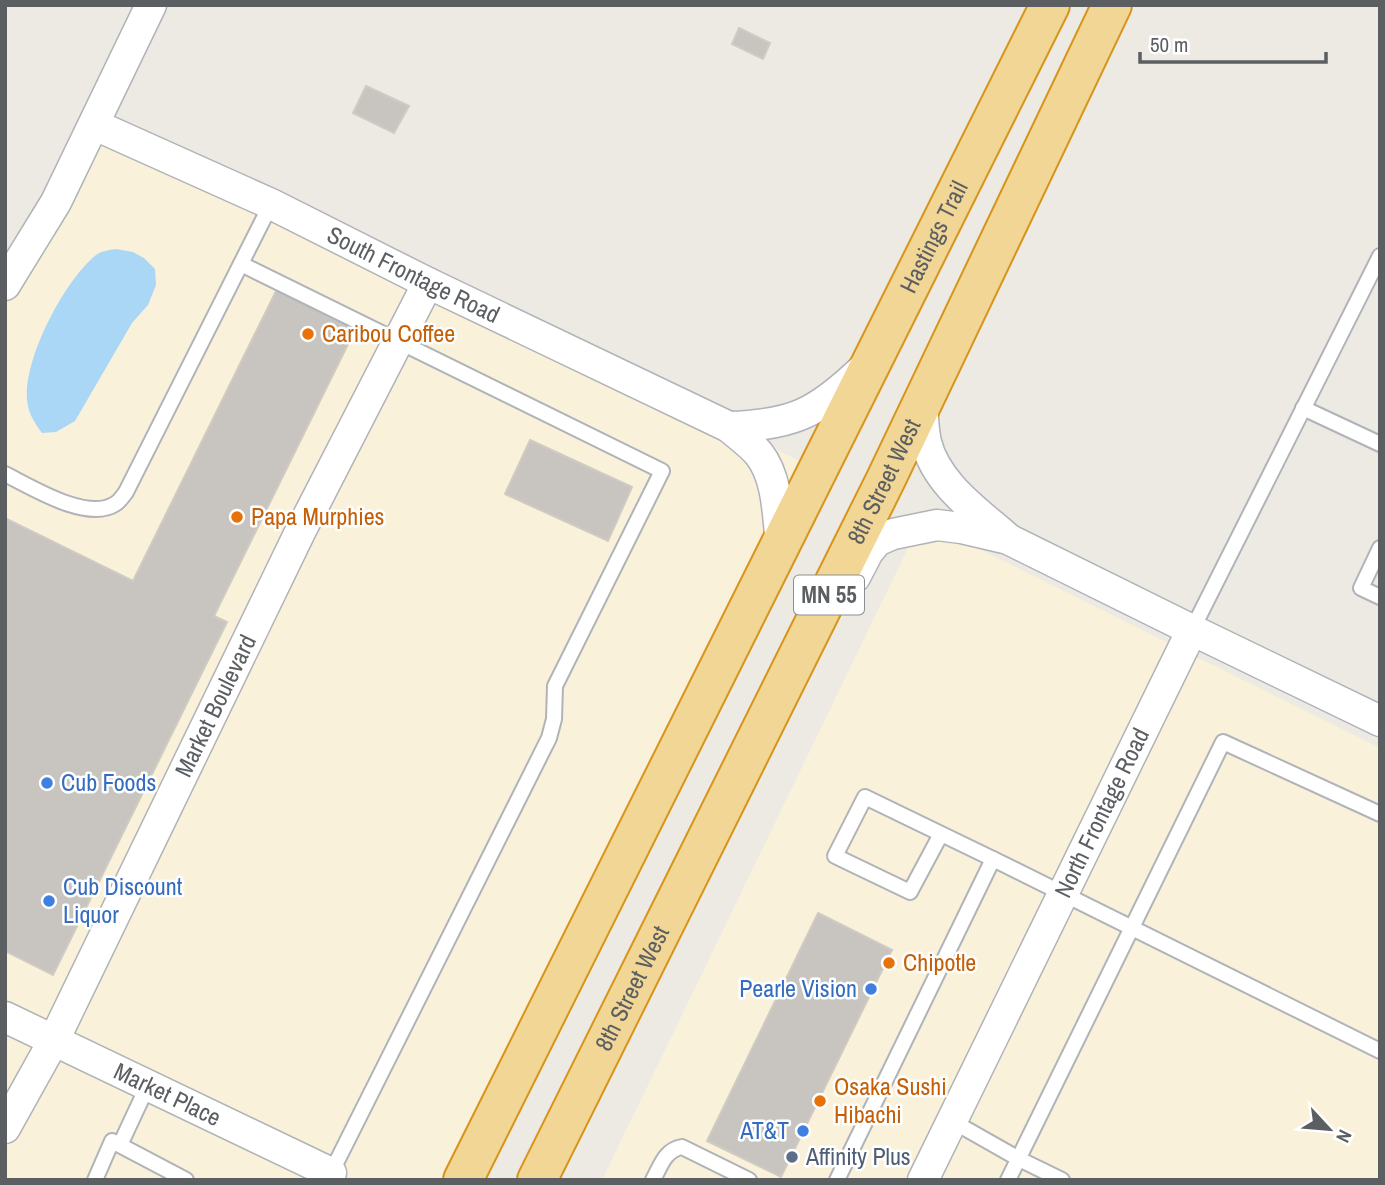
<svg xmlns="http://www.w3.org/2000/svg" width="1385" height="1185" font-family="'Archivo Narrow',sans-serif">
	<style>
		.commercial { fill: #faf1db }
		.water { fill: #aad7f5 }
		.building { fill: #c8c5c0; stroke: #d0cbc2; stroke-width: 2 }
		.lines { fill: none; stroke-linecap: round; stroke-linejoin: round }
		.lane-casing { stroke: #b0b3b7; stroke-width: 18 }
		.street-casing { stroke: #b0b3b7; stroke-width: 33 }
		.highway-casing { stroke: #d79419; stroke-width: 42 }
		.lane { stroke: #fff; stroke-width: 14 }
		.street { stroke: #fff; stroke-width: 30 }
		.highway { stroke: #f1d695; stroke-width: 38 }
		.food-dot { fill: #e8710a; stroke: #fff; stroke-width: 2.5 }
		.shop-dot { fill: #3f7fe0; stroke: #fff; stroke-width: 2.5 }
		.service-dot { fill: #5c6f8a; stroke: #fff; stroke-width: 2.5 }
		.labels { text-anchor: middle; stroke-width: 5; stroke-linejoin: round; paint-order: stroke }
		.shield { fill: #fff; stroke: #8c8f91; stroke-width: 2 }
		.shield-label { font-size: 23px; font-weight: bold; fill: #5b5f62 }
		.street-label { font-size: 24px; fill: #5b5f62; stroke: #fff }
		.food-label { font-size: 24px; fill: #c56008; stroke: #fff; text-anchor: start }
		.shop-label { font-size: 24px; fill: #366cbe; stroke: #fff; text-anchor: start }
		.service-label { font-size: 24px; fill: #4e5e75; stroke: #fff; text-anchor: start }
	</style>
	<rect width="100%" height="100%" fill="#eceae3"/>
	<g class="commercial">
		<path d="M95,125L819,470L463,1180H5V285Z"/>
		<path d="M959,539L1380,748V1180H602L912,540Z"/>
	</g>
	<path class="water" d="M116,249L133,252L144,258L155,269L156,285L148,305L132,323L75,421L56,432L42,433C34,422 28,413 27,399C24,358 64,281 96,255C101,251 110,250 116,249Z"/>
	<g class="building">
		<path d="M739,28L770,43L763,59L732,44Z"/>
		<path d="M366,86L409,106L394,133L353,113Z"/>
		<path d="M277,289L356,328L214,616L227,622L53,975L5,951V518L133,581Z"/>
		<path d="M530,440L632,487L608,541L505,494Z"/>
		<path d="M818,913L892,950L781,1177L707,1141Z"/>
	</g>
	<g class="lines">
		<defs>
			<g id="lane">
				<path d="M241,264L662,471L555,686L554,719L549,738L331,1173"/>
				<path d="M1303,408L1380,444"/>
				<path d="M5,474C31,487 87,522 115,504C119,502 123,496 126,492L271,204"/>
				<path d="M1380,548L1361,588L1380,597"/>
				<path d="M1192,630L1380,256"/>
				<path d="M941,834L910,892L835,856L865,797L993,859"/>
				<path d="M952,1121L1019,1159L1062,1180"/>
				<path d="M120,1145L148,1085"/>
				<path d="M95,1180L112,1141L186,1180"/>
				<path d="M653,1180C661,1165 665,1150 682,1147L749,1180"/>
				<path d="M837,1180L993,859L1380,1051"/>
				<path d="M1008,1180L1223,742L1380,814"/>
			</g>
			<g id="street">
				<path id="s1" d="M95,125L271,204L428,283L729,427C739,436 751,444 759,454C778,478 778,517 781,546"/>
				<path d="M5,285L56,202L151,5"/>
				<path d="M922,403C923,416 923,429 926,442C936,483 975,510 1005,536"/>
				<path d="M729,427C793,425 817,413 862,370"/>
				<path d="M855,577L868,552L877,541L893,534L937,525L961,528L1008,539L1192,630L923,1180"/>
				<path d="M1192,630L1380,721"/>
				<path id="s2" d="M5,1017L331,1173"/>
				<path id="s3" d="M5,1128L54,1040L300,532L428,283"/>
			</g>
			<g id="highway">
				<path id="s4" d="M463,1180L1050,5"/>
				<path id="s5" d="M537,1180L886,479L1112,5"/>
			</g>
		</defs>
		<use href="#lane" class="lane-casing"/>
		<use href="#street" class="street-casing"/>
		<use href="#highway" class="highway-casing"/>
		<use href="#lane" class="lane"/>
		<use href="#street" class="street"/>
		<use href="#highway" class="highway"/>
	</g>
	<g class="food-dot">
		<circle cx="308" cy="334" r="7"/>
		<circle cx="237" cy="517" r="7"/>
		<circle cx="889" cy="963" r="7"/>
		<circle cx="820" cy="1101" r="7"/>
	</g>
	<g class="shop-dot">
		<circle cx="47" cy="783" r="7"/>
		<circle cx="49" cy="901" r="7"/>
		<circle cx="871" cy="989" r="7"/>
		<circle cx="803" cy="1131" r="7"/>
	</g>
	<circle class="service-dot" cx="792" cy="1157" r="7"/>
	<g class="labels">
		<rect class="shield" x="794" y="575.5" width="70" height="39" rx="5"/>
		<g class="shield-label">
			<text x="829" y="603">MN 55</text>
		</g>
		<g class="street-label">
			<text dy="8" stroke="none"><textPath href="#s4" startOffset="1054">Hastings Trail</textPath></text>
			<text dy="8" stroke="none"><textPath href="#s1" startOffset="352">South Frontage Road</textPath></text>
			<text dy="8" stroke="none"><textPath href="#s5" startOffset="780">8th Street West</textPath></text>
			<text dy="8" stroke="none"><textPath href="#s3" startOffset="472">Market Boulevard</textPath></text>
			<text transform="translate(1102 813) rotate(-64)" y="8">North Frontage Road</text>
			<text dy="8" stroke="none"><textPath href="#s5" startOffset="214">8th Street West</textPath></text>
			<text dy="8" stroke="none"><textPath href="#s2" startOffset="180">Market Place</textPath></text>
		</g>
		<g class="food-label">
			<text x="322" y="342">Caribou Coffee</text>
			<text x="251" y="525">Papa Murphies</text>
			<text x="903" y="971">Chipotle</text>
			<text x="834" y="1095">Osaka Sushi<tspan x="834" dy="28">Hibachi</tspan></text>
		</g>
		<g class="shop-label">
			<text x="61" y="791">Cub Foods</text>
			<text x="63" y="895">Cub Discount<tspan x="63" dy="28">Liquor</tspan></text>
			<text x="857" y="997" text-anchor="end">Pearle Vision</text>
			<text x="789" y="1139" text-anchor="end">AT&amp;T</text>
		</g>
		<g class="service-label">
			<text x="806" y="1165">Affinity Plus</text>
		</g>
	</g>
	<rect width="1385" height="1185" fill="none" stroke="#5b5f62" stroke-width="14"/>
	<g transform="translate(1329 1129) rotate(116)" stroke="#ffffff" stroke-width="5" paint-order="stroke">
	<path d="M0-5L12 26L0 18L-12 26Z" fill="#5b5f62"/>
	<text y="-10" font-size="19" font-weight="bold" text-anchor="middle" fill="#5b5f62">N</text>
	</g>
	<path d="M1140 52v10h186v-10" fill="none" stroke="#5b5f62" stroke-width="3.5"/>
	<text x="1150" y="52" font-size="21" fill="#5b5f62" stroke="#ffffff" stroke-width="5" paint-order="stroke">50 m</text>
</svg>
